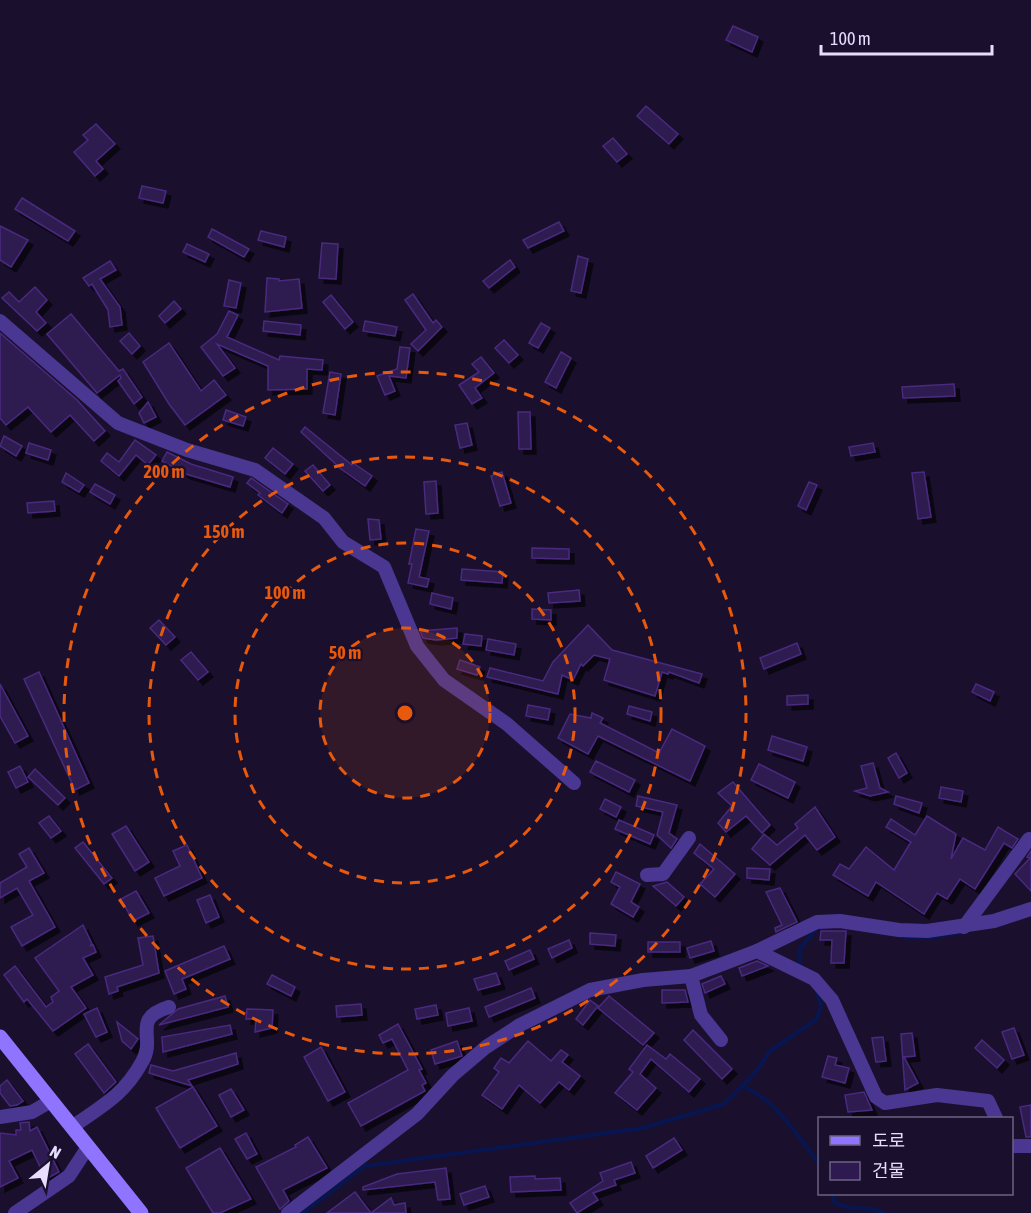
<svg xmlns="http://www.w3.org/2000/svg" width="1031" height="1213" font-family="'Asap Condensed','Noto Sans KR',sans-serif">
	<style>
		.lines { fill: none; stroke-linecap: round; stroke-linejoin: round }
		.stream { stroke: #071550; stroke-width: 4 }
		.building { fill: #2e1a51; stroke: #492a7f; stroke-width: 1.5; filter: url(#shadow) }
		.street { stroke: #493791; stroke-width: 14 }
		.secondary { stroke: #8e74ff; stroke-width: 15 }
		.ring { fill: none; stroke: #e8590c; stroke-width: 3; stroke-dasharray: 10 8 }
		.centre { fill: #e8590c; stroke: #1a102e; stroke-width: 3 }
		.ring-label { font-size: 18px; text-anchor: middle; font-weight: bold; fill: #e8590c; stroke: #1a102e; stroke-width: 4.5; stroke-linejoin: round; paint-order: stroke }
	</style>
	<defs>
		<filter id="shadow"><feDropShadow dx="5" dy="5" stdDeviation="0" flood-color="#0009"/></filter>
	</defs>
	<rect width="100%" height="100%" fill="#1a102e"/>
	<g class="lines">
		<g class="stream">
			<path d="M905,937L929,938L963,932"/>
			<path d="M799,966L800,949L816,929"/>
			<path d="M742,1086C777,1100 798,1137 820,1165"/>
			<path d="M832,1194L834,1202C852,1213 869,1204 884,1213"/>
			<path d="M303,1213L365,1166L643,1128L724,1104L756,1072L770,1051L817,1019L821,1006L817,992"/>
		</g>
	</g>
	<g class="building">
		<path d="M733,26L758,37L752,52L726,40Z"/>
		<path d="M646,106L678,134L669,144L637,116Z"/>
		<path d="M96,124L115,144L96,161L103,169L95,176L74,152L88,140L83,135Z"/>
		<path d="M613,138L627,154L617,162L603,146Z"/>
		<path d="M142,186L166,191L163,203L139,198Z"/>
		<path d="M22,198L75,231L68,241L15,209Z"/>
		<path d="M559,222L564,231L528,248L523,240Z"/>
		<path d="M0,226L28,240L11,267L0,260Z"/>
		<path d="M212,229L249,249L244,257L208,237Z"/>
		<path d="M261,231L286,237L284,247L258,240Z"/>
		<path d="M322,243L338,244L336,279L319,278Z"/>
		<path d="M187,244L209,254L205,262L183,252Z"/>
		<path d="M578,256L588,259L581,293L571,291Z"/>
		<path d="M510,260L515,267L489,288L483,281Z"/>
		<path d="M110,261L116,270L100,279L120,307L122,325L110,327L108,310L92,284L89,286L83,278Z"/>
		<path d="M267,278L279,279V281L299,279L302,308L265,312Z"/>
		<path d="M229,280L241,283L236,308L224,306Z"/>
		<path d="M35,287L47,300L36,312L46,323L37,331L2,298L9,292L19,302Z"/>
		<path d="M413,294L433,323L436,320L442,327L418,351L411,344L426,330L405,300Z"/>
		<path d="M331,295L353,322L345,329L323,302Z"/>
		<path d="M174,301L181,309L165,323L159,316Z"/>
		<path d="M229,311L238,315L227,337L279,360L280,356L323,360L322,370L307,369V389L268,390V366L217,344L235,368L223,376L201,347L217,334Z"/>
		<path d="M71,314L119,371L123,369L142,397L134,404L118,381L121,378L120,375L97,393L47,334Z"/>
		<path d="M264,321L301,325L300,335L263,331Z"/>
		<path d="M365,321L397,327L395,336L363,331Z"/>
		<path d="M541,323L550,328L538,348L529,343Z"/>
		<path d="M0,333L77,400L105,431L94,441L70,415L51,432L28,407L6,425L0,418Z"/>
		<path d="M129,333L140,346L132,354L120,341Z"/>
		<path d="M504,340L518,355L509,363L495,348Z"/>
		<path d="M169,343L201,391L214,380L226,395L185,425L169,404L143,362Z"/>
		<path d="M400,347L410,348L406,378L389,376L395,391L385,395L377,376L397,369Z"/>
		<path d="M561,352L571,358L556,388L545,382Z"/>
		<path d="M481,357L494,373L475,388L482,398L472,404L459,385L479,372L472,364Z"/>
		<path d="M330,372L341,374L335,415L323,413Z"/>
		<path d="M954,384L955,396L903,398L902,387Z"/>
		<path d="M148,402L156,417L144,423L139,413Z"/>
		<path d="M226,410L246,417L243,426L223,420Z"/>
		<path d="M518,412H530L531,449H519Z"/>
		<path d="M467,423L472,445L460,448L455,425Z"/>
		<path d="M305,427L352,465L353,463L372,476L365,486L341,469L301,432Z"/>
		<path d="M4,436L22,446L16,456L0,446Z"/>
		<path d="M135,440L156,455L148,465L136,455L119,476L101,461L107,453L119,462Z"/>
		<path d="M29,443L51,450L48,460L26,453Z"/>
		<path d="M873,443L875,452L851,456L849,447Z"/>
		<path d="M273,448L293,464L285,474L265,458Z"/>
		<path d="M167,452L191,464L233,477L230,487L186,474L162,461Z"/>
		<path d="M313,465L330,485L323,491L305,471Z"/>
		<path d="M502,472L511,503L500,506L491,476Z"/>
		<path d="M924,472L931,517L918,519L912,473Z"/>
		<path d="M66,473L84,485L79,492L62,482Z"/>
		<path d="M251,478L288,504L282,513L258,495L260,493L247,483Z"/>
		<path d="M436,481L438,513L426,514L424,482Z"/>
		<path d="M809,482L817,485L806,510L798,506Z"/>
		<path d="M95,484L115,495L110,504L90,492Z"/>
		<path d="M54,501L55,511L28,513L27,503Z"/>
		<path d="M368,519L379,520L381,539L370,540Z"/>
		<path d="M416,529L429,531L419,577L429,579L427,587L408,583L412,564H409Z"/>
		<path d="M532,548L569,549V559L532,558Z"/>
		<path d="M462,569L503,572L502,583L461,580Z"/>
		<path d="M579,590L580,601L549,603L548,593Z"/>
		<path d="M432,593L453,598L451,609L430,604Z"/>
		<path d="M532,609L551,610V620L532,619Z"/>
		<path d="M159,620L175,637L166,645L150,628Z"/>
		<path d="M588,625L612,650L702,674L699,683L669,672L668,674L662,672L655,696L604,680L610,659L594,655L583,666L581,664L573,680L562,675L558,694L487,677L490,668L543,681L553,662Z"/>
		<path d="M457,628V638L436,640L423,638L420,631Z"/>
		<path d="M465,634L482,636L481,646L463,644Z"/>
		<path d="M488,639L516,644L514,655L486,650Z"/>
		<path d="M797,643L801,654L764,669L760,658Z"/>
		<path d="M191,652L208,672L198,680L181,660Z"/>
		<path d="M460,660L480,667L477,675L457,669Z"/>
		<path d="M39,672L89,783L75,790L24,679Z"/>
		<path d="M0,684L28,736L15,743L0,716Z"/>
		<path d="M976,684L994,692L990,701L972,692Z"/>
		<path d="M808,695V704L787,705V696Z"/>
		<path d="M528,705L550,709L548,720L526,716Z"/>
		<path d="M629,706L652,712L650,721L627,714Z"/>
		<path d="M592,713L603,718L600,723L659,753L672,729L705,746L690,781L598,736L588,754L558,738L570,714L591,718Z"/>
		<path d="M772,736L807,747L803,761L768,750Z"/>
		<path d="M896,753L907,773L899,778L888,758Z"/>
		<path d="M596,761L635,780L629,792L590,772Z"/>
		<path d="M873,763L880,788L888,792L870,796L855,791L867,788L861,766Z"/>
		<path d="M759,764L795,782L788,798L751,780Z"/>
		<path d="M20,766L28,782L16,788L8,772Z"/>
		<path d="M35,769L65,798L58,805L28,777Z"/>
		<path d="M733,782L770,825L762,833L746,816L726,832L718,823L732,806L718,793Z"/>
		<path d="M941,787L963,791L961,802L939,798Z"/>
		<path d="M638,796L677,805L669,833L677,839L671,848L657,835L663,812L636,806Z"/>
		<path d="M896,796L922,803L919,813L894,804Z"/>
		<path d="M605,799L621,807L616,817L600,809Z"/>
		<path d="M815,807L835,837L817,850L805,835L770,865L752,849L764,834L777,845L798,828L795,824Z"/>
		<path d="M49,816L61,831L51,838L39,823Z"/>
		<path d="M927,816L956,834L951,859L963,838L985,850L998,827L1018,839L1012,848L1004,843L975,889L960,879L947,899L937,893L924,914L876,882L868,896L833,875L840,864L849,869L866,847L894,870L911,842L886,827L891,819L915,835Z"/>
		<path d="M619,820L654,835L650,844L615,829Z"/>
		<path d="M126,826L149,862L135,871L112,834Z"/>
		<path d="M83,842L112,878L104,884L75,848Z"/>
		<path d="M700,844L735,874L715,897L700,884L714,869L694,853Z"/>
		<path d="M187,845L202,878L164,896L155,878L180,866L173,851Z"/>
		<path d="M29,848L44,873L29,881L55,927L22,946L11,927L33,915L17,888L0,898V883L27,867L19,854Z"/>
		<path d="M1031,851V891L1015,874L1030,858L1027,857Z"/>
		<path d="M747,868L770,869L769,880L747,878Z"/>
		<path d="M616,872L640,884L631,902L639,907L633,917L611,904L620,887L611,882Z"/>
		<path d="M667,882L684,897L676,906L653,886Z"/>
		<path d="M780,888L797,922L776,932L775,928L782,925L766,892Z"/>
		<path d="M136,891L149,913L133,921L121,899Z"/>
		<path d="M210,895L219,917L206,923L197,900Z"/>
		<path d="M83,925L92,944L90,946L93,945L96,952L83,958L93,975L71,987L86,1008L53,1031L27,999L24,1002L4,975L15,966L46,1007L53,1002L51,997L59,991L35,958Z"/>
		<path d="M821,931H846L844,963H831L832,940H820Z"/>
		<path d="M590,933L616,935L615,946L590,944Z"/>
		<path d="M153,936L159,973L117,987L118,991L109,994L105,977L143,965L138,938Z"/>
		<path d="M569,940L572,948L552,958L548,949Z"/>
		<path d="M711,941L714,951L690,958L687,948Z"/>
		<rect x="648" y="942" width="32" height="10"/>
		<path d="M224,946L230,959L182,979L186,989L174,994L165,971Z"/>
		<path d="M530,950L534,959L509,970L505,961Z"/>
		<path d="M757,961L768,966L742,976L739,968Z"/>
		<path d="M496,973L500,984L478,990L474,979Z"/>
		<path d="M272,975L295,987L291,996L267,984Z"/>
		<path d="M721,976L725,984L705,993L702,984Z"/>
		<path d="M531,988L535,998L489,1017L485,1007Z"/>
		<path d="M662,990H685L688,1002L662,1003Z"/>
		<path d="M225,996L228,1007L159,1025L178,1009Z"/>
		<path d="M609,996L654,1033L643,1045L598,1008Z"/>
		<path d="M590,1000L598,1006L583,1025L576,1019Z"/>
		<path d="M361,1004L362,1015L337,1017L336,1006Z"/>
		<path d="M436,1005L438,1015L417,1019L415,1009Z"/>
		<path d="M97,1008L107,1032L96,1037L84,1014Z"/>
		<path d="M469,1008L472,1021L448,1026L446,1013Z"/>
		<path d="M247,1009L273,1010L272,1028L255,1032L256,1019H246Z"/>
		<path d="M117,1022L138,1039L131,1049L122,1041Z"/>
		<path d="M398,1024L422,1069L419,1070L426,1083L422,1085L425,1091L361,1126L348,1103L408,1070L392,1039L383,1043L379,1035Z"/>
		<path d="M230,1025L232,1034L163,1052L162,1037Z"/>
		<path d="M1014,1028L1024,1055L1012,1059L1002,1032Z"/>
		<path d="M693,1030L732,1069L722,1079L684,1040Z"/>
		<path d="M912,1033L915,1056L904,1057L918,1083L905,1090L901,1034Z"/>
		<path d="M883,1037L886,1061L876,1062L872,1038Z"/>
		<path d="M982,1040L1004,1060L997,1068L975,1048Z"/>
		<path d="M457,1041L462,1056L435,1064L431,1050Z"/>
		<path d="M528,1041L551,1061L561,1050L568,1055L562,1062L580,1076L569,1090L559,1082L540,1103L519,1085L502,1109L482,1095L499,1072L494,1068L501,1058L509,1063Z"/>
		<path d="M88,1044L116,1082L104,1093L75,1054Z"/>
		<path d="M647,1045L666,1059L670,1054L700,1079L689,1092L651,1059L640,1074L656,1088L637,1110L615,1093L633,1072L629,1069Z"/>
		<path d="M321,1047L345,1092L328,1101L304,1057Z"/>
		<path d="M236,1053L238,1064L188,1080L192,1086L149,1073L151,1065L173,1071Z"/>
		<path d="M828,1056L837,1058L835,1065L849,1068L845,1083L822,1077Z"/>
		<path d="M7,1080L23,1101L17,1105L10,1106L0,1093V1086Z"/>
		<path d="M193,1087L217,1126L180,1148L156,1108Z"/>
		<path d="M231,1089L244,1110L231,1117L219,1095Z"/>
		<path d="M864,1092L872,1110L848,1112L845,1095Z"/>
		<path d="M1031,1105V1137H1026L1020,1107Z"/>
		<path d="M29,1122L30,1131L37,1127L59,1172L46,1179L32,1150L9,1161L18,1178L0,1187V1133L16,1135V1130H21L20,1123Z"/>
		<path d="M246,1133L257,1154L247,1159L235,1139Z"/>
		<path d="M308,1137L327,1168L283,1190L289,1201L280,1209L256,1167L296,1147L295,1145Z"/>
		<path d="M674,1138L682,1150L653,1168L646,1156Z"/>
		<path d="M220,1148L251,1199L220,1213H213L186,1168Z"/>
		<path d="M631,1162L635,1173L614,1180L616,1185L593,1193L598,1200L577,1213L570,1203L603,1181L600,1173Z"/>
		<path d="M446,1168L450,1199L438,1200L435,1182L363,1190V1187L397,1174Z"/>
		<path d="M535,1176V1179L560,1178L561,1190L511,1192L510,1177Z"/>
		<path d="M485,1186L489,1197L464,1205L460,1194Z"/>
		<path d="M355,1192L371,1213H327Z"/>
		<path d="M391,1198L394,1205L405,1203L406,1213H371Z"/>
	</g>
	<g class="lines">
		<g class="street">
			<path d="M0,321L118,423L187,450L255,470L324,518L343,542L384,567L417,646L444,680L507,724L574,783"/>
			<path d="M647,875L663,874L689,838"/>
			<path d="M964,927L1029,839"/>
			<path d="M757,951L814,979L832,1000L876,1097L885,1103L937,1095L988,1101L996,1118"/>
			<path d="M691,976L701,1015L721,1040"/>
			<path d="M0,1117L32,1112L51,1101"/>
			<path d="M72,1127C102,1106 124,1095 142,1062C157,1037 130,1019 169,1007"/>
			<path d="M1012,1146H1031"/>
			<path d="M15,1213L69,1176L88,1147"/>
			<path d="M288,1213L417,1114L453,1075L486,1047L520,1025L590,990L643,980L691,976L757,951L817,922L840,921L899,930L927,931L994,921L1031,909"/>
		</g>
		<path class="secondary" d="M0,1037L141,1213"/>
	</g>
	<circle cx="405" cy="713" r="85" fill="#e8590c" fill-opacity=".12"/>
	<g class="ring">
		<circle cx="405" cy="713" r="85"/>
		<circle cx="405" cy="713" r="170"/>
		<circle cx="405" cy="713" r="256"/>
		<circle cx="405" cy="713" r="341"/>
	</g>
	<circle cx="405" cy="713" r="9" class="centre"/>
	<g class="ring-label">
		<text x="164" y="478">200 m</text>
		<text x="224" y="538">150 m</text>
		<text x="285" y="599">100 m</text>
		<text x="345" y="659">50 m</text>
	</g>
	<rect x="818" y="1117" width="195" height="78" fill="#1a102e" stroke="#6c6282" stroke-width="1.5"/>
	<rect x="830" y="1136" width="30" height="9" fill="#8e74ff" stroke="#6c6282" stroke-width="1.5"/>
	<text x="872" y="1147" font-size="18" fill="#e7ddff">도로</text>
	<rect x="830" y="1162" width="30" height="18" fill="#2e1a51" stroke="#6c6282" stroke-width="1.5"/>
	<text x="872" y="1177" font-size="18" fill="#e7ddff">건물</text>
	<g transform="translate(48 1165) rotate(30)" stroke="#1a102e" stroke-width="4.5" paint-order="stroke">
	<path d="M0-4.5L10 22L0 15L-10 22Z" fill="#e7ddff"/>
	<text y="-9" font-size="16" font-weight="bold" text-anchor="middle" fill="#e7ddff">N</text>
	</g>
	<path d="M821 45v9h171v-9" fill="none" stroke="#e7ddff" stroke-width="3"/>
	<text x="830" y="45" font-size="18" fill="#e7ddff" stroke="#1a102e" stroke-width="4.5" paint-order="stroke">100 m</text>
</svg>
